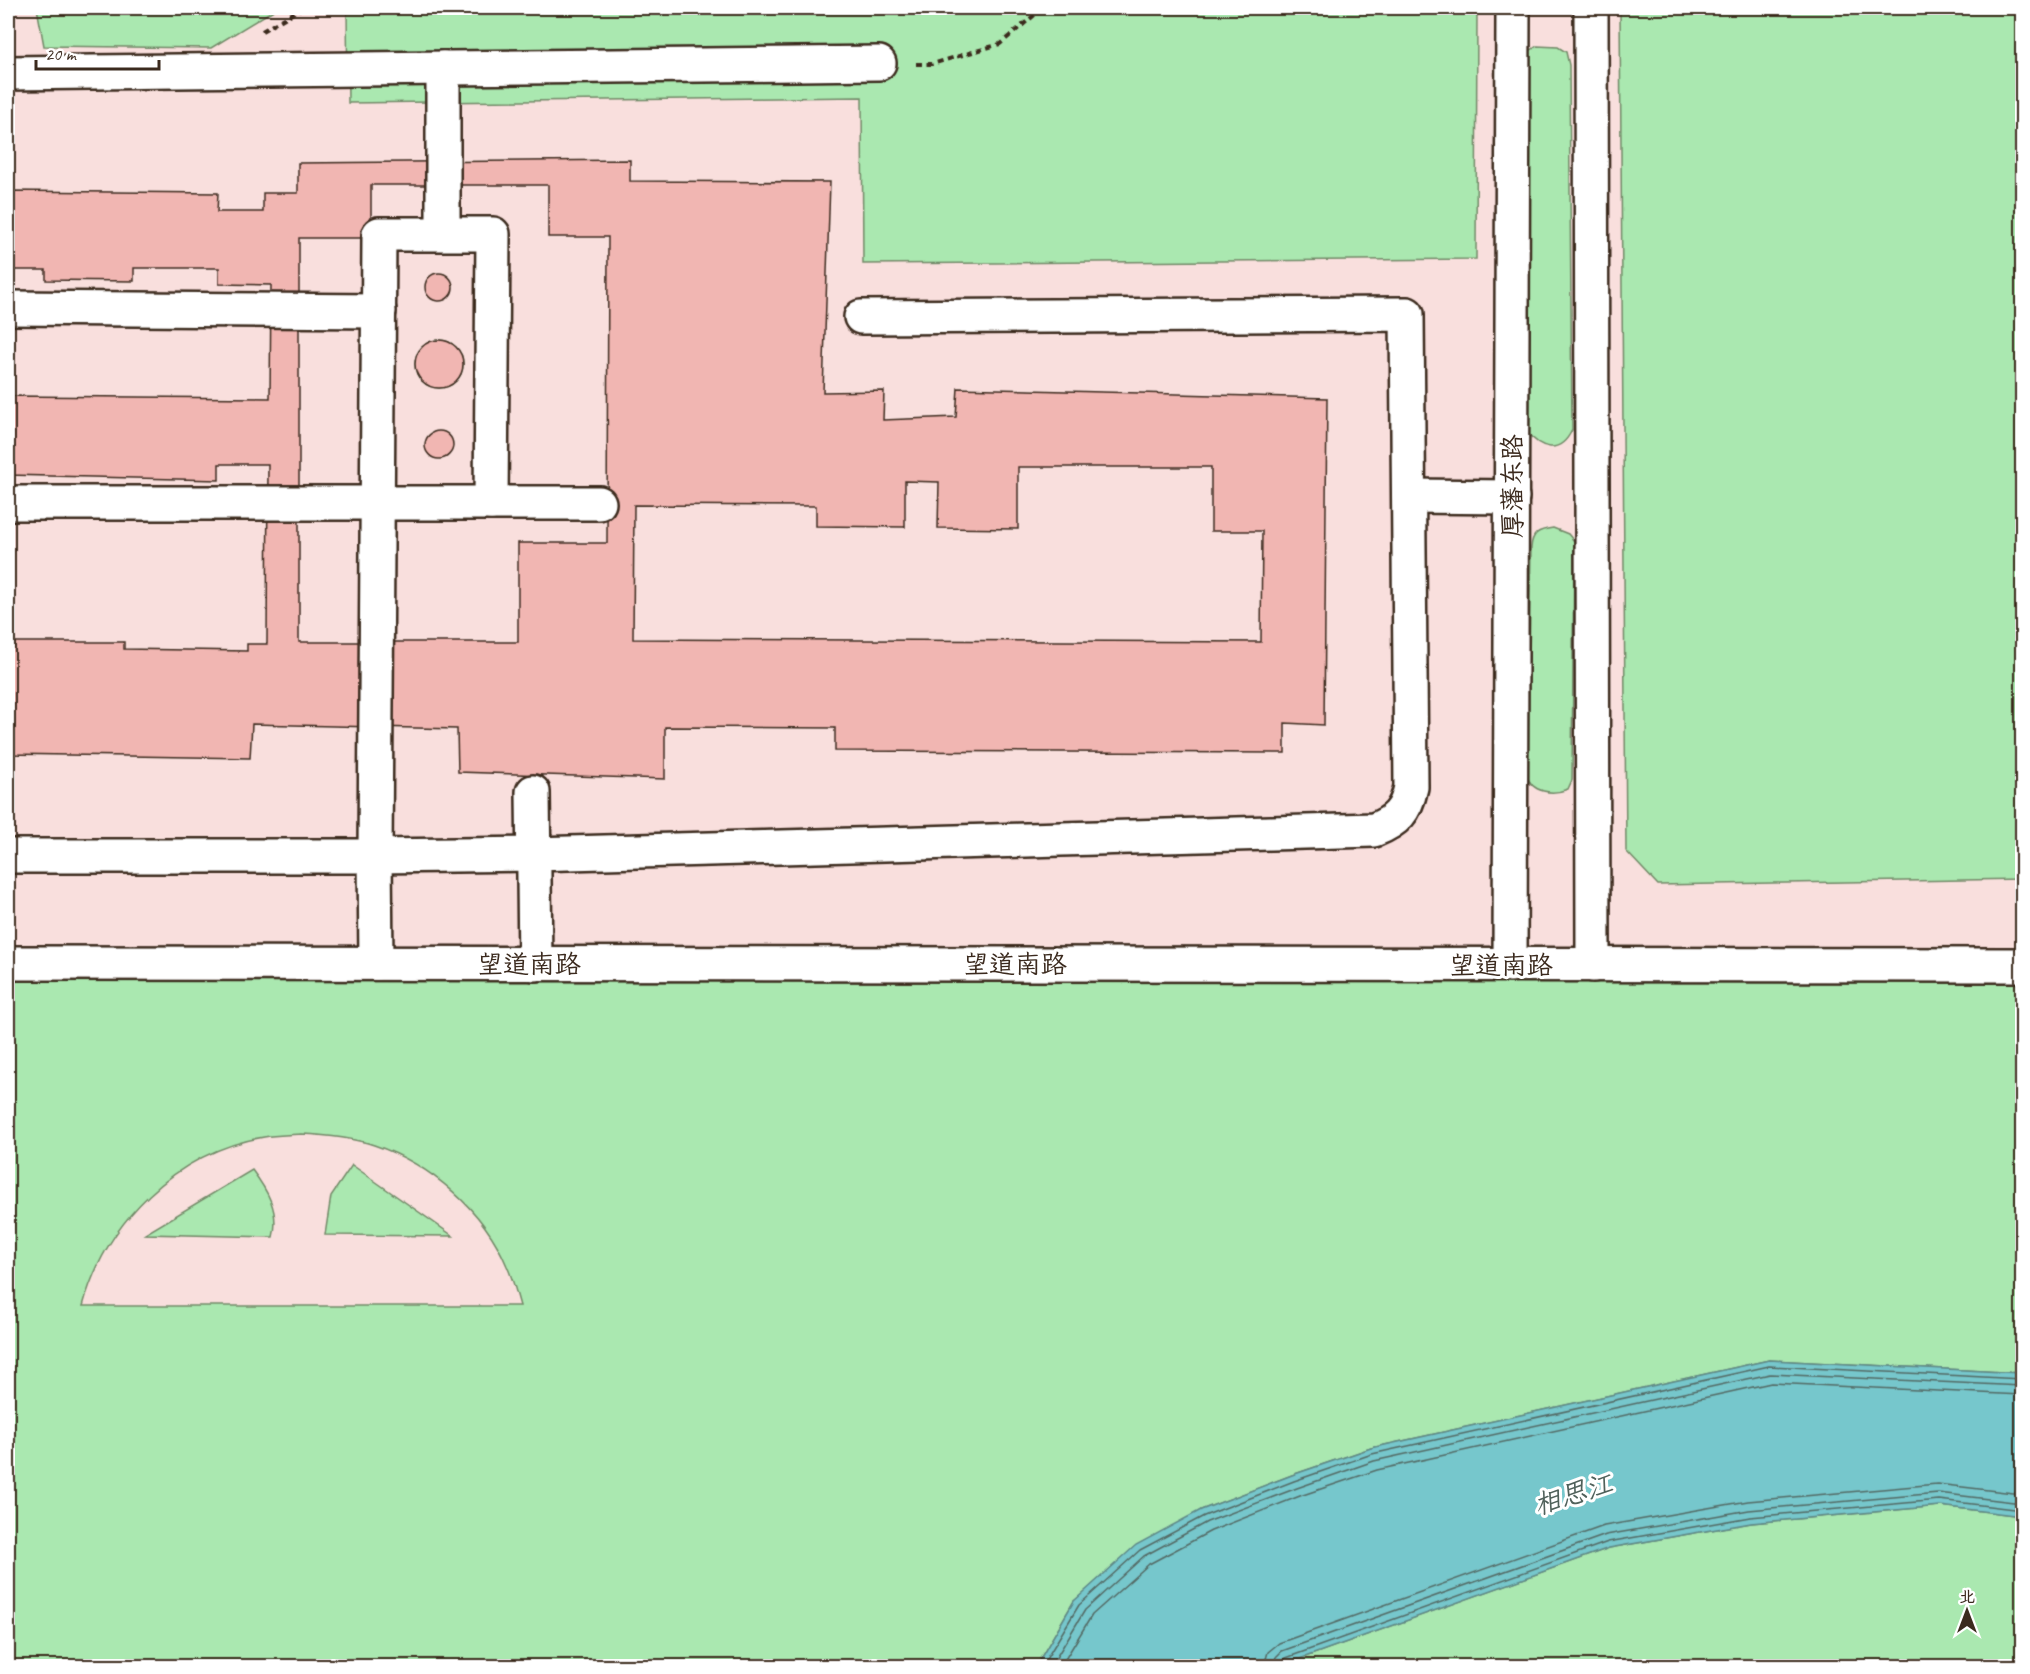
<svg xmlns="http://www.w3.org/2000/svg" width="2030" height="1674" font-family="Caveat,'LXGW WenKai TC',sans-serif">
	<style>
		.built { fill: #f9dfdd }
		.green { fill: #aae8b0; stroke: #728967; stroke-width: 1.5; fill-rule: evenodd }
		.water { fill: #76c7cc; stroke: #5e8886; stroke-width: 1.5 }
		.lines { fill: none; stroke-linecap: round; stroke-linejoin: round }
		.shore { stroke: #536964; stroke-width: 1.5 }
		.building { fill: #f1b6b2; stroke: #3b2a1e; stroke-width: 1.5; fill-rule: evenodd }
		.minor-casing { stroke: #3b2a1e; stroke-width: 38 }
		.path { stroke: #3b2a1e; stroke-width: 4; stroke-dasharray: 6 4.5; stroke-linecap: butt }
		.minor { stroke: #fff; stroke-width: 33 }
		.labels { text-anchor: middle; stroke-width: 6; stroke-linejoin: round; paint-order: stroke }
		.street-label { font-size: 26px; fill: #3b2a1e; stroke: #fff }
		.water-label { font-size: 27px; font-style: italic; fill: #50615b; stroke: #fff }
	</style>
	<rect width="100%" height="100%" fill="#fcf0f0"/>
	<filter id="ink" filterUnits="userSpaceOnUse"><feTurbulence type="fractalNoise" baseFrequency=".0167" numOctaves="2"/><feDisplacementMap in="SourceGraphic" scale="12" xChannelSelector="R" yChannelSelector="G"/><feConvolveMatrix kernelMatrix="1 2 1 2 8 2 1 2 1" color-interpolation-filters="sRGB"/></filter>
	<g filter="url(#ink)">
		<rect class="built" x="8" y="8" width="2014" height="1658"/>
		<g class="green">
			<path d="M37,8H277L211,48L44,46Z"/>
			<path d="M347,8H1477L1476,259L863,264L862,97L348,103Z"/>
			<path d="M1620,8H2022V879L1658,885L1626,851Z"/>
			<path d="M1537,46L1558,47L1566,52L1569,65L1572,430C1560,455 1541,450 1526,431L1527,61L1530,51Z"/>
			<circle cx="439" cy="364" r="24"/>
			<path d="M1553,528L1568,534L1574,541L1572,780L1568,789C1553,795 1531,793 1527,775L1531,548C1532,533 1538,530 1553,528Z"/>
			<path d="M8,963L2022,965V1373L1769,1360L1371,1448L1292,1475L1201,1510L1074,1601L1036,1666H8ZM301,1134C325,1135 350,1137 374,1145C430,1164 484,1210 507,1266C513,1279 516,1292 520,1306H83C106,1221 176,1152 264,1137C276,1135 289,1135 301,1134Z"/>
			<path d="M352,1165L453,1236L325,1235L331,1196Z"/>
			<path d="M252,1170C267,1190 280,1211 273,1237L145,1234Z"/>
			<path d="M1940,1506L2022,1516V1666H1280L1609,1548L1751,1523Z"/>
		</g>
		<path class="water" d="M1769,1360L2022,1373V1516L1940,1506L1751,1523L1609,1548L1280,1666H1036L1074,1601L1136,1545L1201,1510L1292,1475L1371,1448Z"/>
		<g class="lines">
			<g class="shore">
				<path d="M1042,1666L1079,1605L1140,1550L1204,1516L1294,1481L1372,1454L1769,1366L2022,1379"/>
				<path d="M1051,1666L1085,1610L1144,1556L1207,1522L1297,1488L1374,1461L1770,1374L2022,1386"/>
				<path d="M1061,1666L1092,1615L1149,1564L1211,1531L1300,1496L1377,1470L1771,1383L2022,1395"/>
				<path d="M1264,1666L1268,1652L1279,1643L1604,1526L1748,1501L1937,1484L2022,1494"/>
				<path d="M1273,1666L1276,1657L1282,1651L1606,1535L1749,1510L1938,1493L2022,1503"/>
				<path d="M1281,1666V1662L1286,1658L1608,1542L1750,1517L1939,1500L2022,1510"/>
			</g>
		</g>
		<g class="building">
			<path d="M630,160V181L830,182L823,392L884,391L883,420L956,417L958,388L1327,398L1324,725L1285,723V753L835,751V728L665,727V779L458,772L457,729L252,724L250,758L8,754V642H124V649L247,651V644H267L268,464H219V480L8,475V396L270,398L271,285L219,284V268H134V281L46,280V270H8V191L218,193L217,212H263V193H298V163ZM371,185H548V237H608L607,543H518V642H299V238H371ZM1018,467H1211V531H1262L1261,642L633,639L634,505L816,506V526L905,527V481L939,482L938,528L1018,529Z"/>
			<circle cx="439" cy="287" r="14"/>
			<circle cx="439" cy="364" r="24"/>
			<circle cx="439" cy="445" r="14"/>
		</g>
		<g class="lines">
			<defs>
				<g id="minor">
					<path d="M1591,8L1593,965"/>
					<path d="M443,68V232"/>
					<path d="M8,73L879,63"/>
					<path d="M8,308L379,311"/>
					<path d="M1409,496L1512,497"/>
					<path d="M8,503H491"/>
					<path d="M599,503H491L493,234H379L375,856L534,854L1374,830C1397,821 1406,811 1411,787L1407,314L861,317"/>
					<path d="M533,792L535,964"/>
					<path d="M8,856H375L376,963"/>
					<path d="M8,963L2022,965"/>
					<path d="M1510,965L1513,8"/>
				</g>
			</defs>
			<use href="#minor" class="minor-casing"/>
			<g class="path">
				<path d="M262,31L302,8"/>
				<path d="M916,64H932L1000,44L1043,8"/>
			</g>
			<use href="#minor" class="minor"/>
		</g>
	</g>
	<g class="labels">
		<g class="street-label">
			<text transform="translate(1512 486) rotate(-90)" y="9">厚藩东路</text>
			<text x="529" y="973">望道南路</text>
			<text x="1015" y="973">望道南路</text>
			<text x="1501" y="974">望道南路</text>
		</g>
		<g class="water-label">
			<text transform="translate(1573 1494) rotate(-17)" y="9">相思江</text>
		</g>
	</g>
	<rect width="2030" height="1674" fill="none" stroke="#fff" stroke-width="30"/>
	<rect x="15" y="15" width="2000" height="1644" fill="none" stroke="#3b2a1e" stroke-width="2" filter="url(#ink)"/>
	<g transform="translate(1967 1611)" stroke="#ffffff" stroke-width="4.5" paint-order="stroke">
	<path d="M0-4.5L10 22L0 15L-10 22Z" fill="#3b2a1e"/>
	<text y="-9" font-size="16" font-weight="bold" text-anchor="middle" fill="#3b2a1e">北</text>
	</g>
	<path d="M36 60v9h123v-9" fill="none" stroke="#3b2a1e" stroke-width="3"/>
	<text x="45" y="60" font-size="18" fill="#3b2a1e" stroke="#ffffff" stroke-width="4.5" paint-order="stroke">20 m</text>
</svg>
